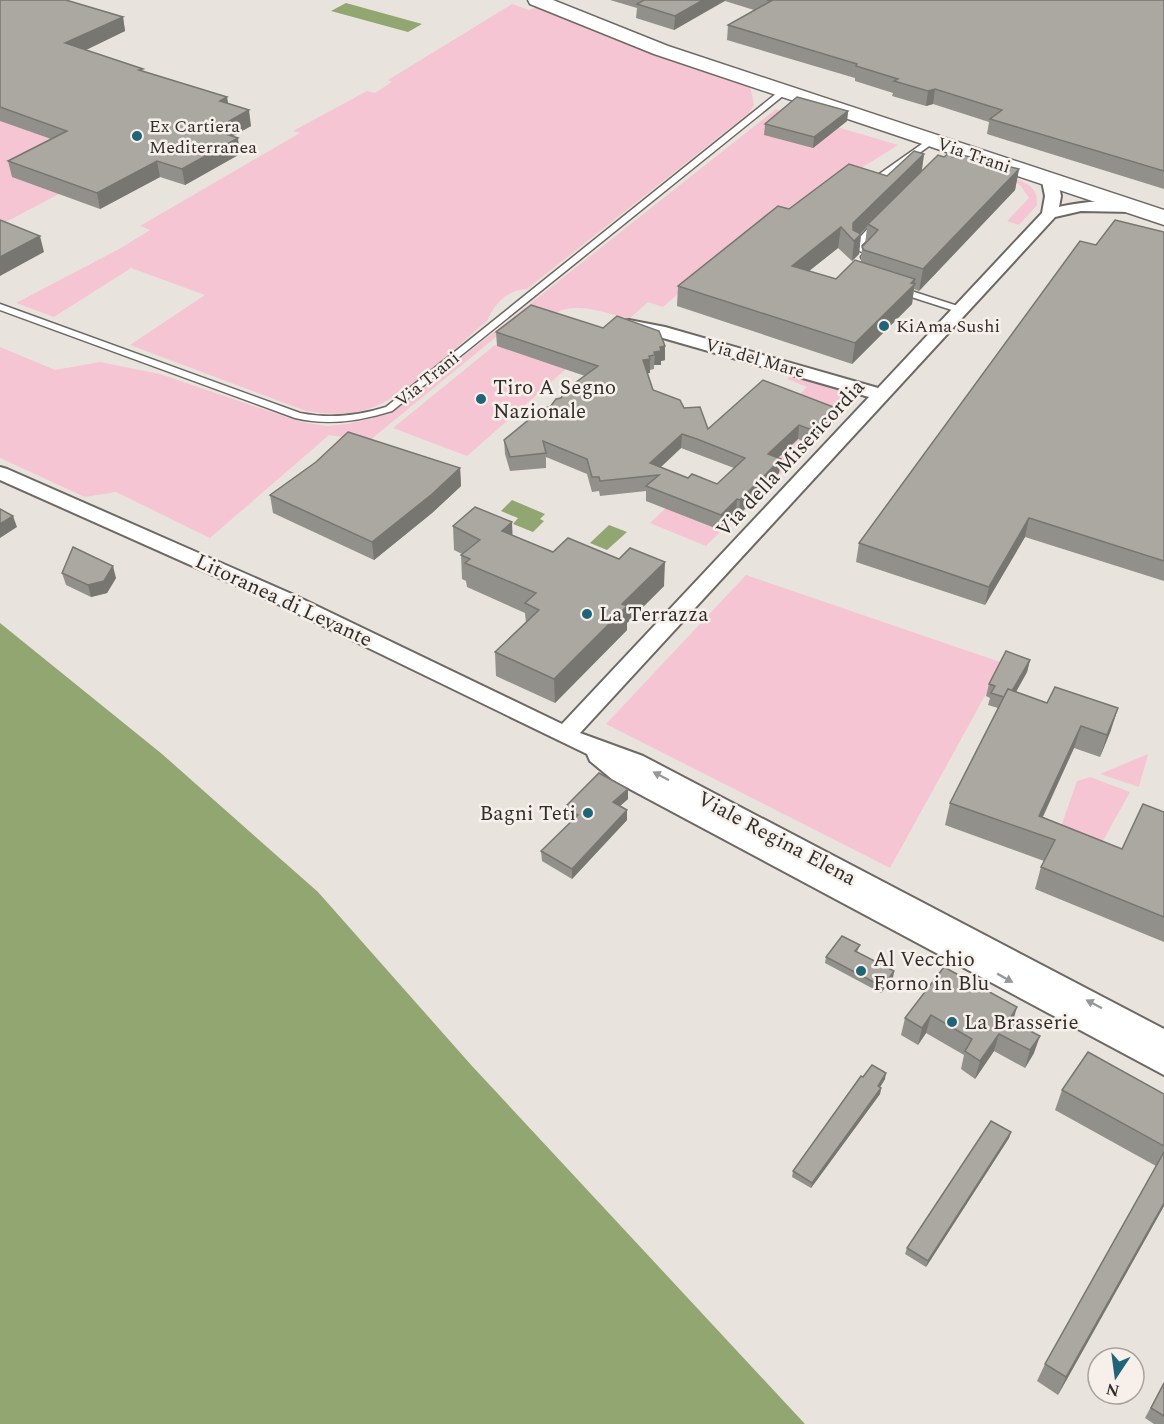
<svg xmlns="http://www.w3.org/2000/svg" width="1164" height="1424" font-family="Spectral,serif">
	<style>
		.green { fill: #f5c5d3 }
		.water { fill: #92a671 }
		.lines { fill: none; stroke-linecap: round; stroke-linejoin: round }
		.service-casing { stroke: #6d6863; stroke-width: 3 }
		.minor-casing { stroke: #6d6863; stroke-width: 4 }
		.secondary-casing { stroke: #6d6863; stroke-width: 3 }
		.service { fill: #fff; fill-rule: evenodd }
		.minor { fill: #fff; fill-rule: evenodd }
		.secondary { fill: #fff; fill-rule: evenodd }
		.wall { fill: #92908a; fill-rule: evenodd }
		.shaded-wall { fill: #777671 }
		.building { fill: #aaa8a1; stroke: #777671; stroke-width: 1.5; fill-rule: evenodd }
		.oneway { fill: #989796 }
		.poi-dot { fill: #226477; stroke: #f7f0ea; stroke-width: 2 }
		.labels { text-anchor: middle; stroke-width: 5; stroke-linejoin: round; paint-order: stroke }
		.far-poi-label { font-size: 18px; fill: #312f2d; stroke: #f7f0ea; text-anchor: start }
		.far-street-label { font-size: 18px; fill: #312f2d; stroke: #f7f0ea }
		.poi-label { font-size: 21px; fill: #312f2d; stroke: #f7f0ea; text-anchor: start }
		.street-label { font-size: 21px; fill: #312f2d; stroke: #f7f0ea }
	</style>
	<rect width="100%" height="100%" fill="#e9e3dd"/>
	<g class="green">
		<path d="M512,4L529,10L537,7L597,32L750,85L754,105L749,113L527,289C509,289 494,304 487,321C455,347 400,403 361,411C342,415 324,414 306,411L130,345L205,295L131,268L54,317L16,303L121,248L150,230L140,226L300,133L293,131L367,91L375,93L392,82L388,80Z"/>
		<path d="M776,109L898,145L724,254L663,307L648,302L629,319C605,313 575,300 552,315L530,309L369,441L329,435L210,538L116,492L85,497L0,458V347L55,370L100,362L160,374L301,422L327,426L347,424L392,413Z"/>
		<path d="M0,121L71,146L59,194L0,225Z"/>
		<path d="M1005,175C1021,181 1039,184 1037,205L1019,225L1007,221L1029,198L1021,186Z"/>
		<path d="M495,345L566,369L467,456L393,428Z"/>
		<path d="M791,376L856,395L836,417L792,402L807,387L787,379Z"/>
		<path d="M798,439L811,444L780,474L757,465L770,466Z"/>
		<path d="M669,505L719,529L729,523L706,546L650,523Z"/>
		<path d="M746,575L1003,663L890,868L606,724Z"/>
		<path d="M1148,754L1139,787L1100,774Z"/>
		<path d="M1090,777L1130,792L1095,855L1057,838L1077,781Z"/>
	</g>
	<g class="water">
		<path d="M346,3L422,24L408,32L331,11Z"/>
		<path d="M512,500L545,514L540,519L544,521L533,532L513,524L518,518L501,511Z"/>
		<path d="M609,525L627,532L607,550L590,543Z"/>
		<path d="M0,623L162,754L318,892L472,1066L805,1424H0Z"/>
	</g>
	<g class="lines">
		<defs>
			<g id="service">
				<path d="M782,89L789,91L392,411C360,421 328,426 295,418L0,310V304L300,413C330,419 357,416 386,407Z"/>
				<path d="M929,139L936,141L874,186H868V182Z"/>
				<path d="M874,222L881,224L861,246L873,252L868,259H862L861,257L864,253L851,247Z"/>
				<path d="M899,287L964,308L966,310L961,313L958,312L896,292V288Z"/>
			</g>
			<path id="minor" d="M1050,176L1058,181L1061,196L1059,207C1075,203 1130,195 1141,207L1133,212L1081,211L1055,217L580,733L643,756L1164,1029V1075L613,780L590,761L587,754L280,605L0,480V467L7,469L294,595L562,724L869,397L656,336L623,329L620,325L623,321L629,320L665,327L878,388L1042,213L1045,196L1042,181Z"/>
			<path id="secondary" d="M528,0H553L668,46L1164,210V225L654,54L530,4Z"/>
		</defs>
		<use href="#service" class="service-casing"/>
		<use href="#minor" class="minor-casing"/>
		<use href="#secondary" class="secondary-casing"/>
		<use href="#service" class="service"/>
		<use href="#minor" class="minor"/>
		<use href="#secondary" class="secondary"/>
	</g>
	<g class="wall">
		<path d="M0,0L123,17L125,31L86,50L228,104L251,126L232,136L240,154L185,185L160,177L100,209L12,177L8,161L51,139L0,121Z"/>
		<path d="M610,0H1164V189L987,134L989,122L933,104L926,106L892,96L893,93L855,81V78L727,40L728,25L754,10L725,1L674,30L636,18L637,8Z"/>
		<path d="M848,111L847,121L813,148L764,135L765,124Z"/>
		<path d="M924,154L922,171L944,157H952L1019,169L1015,190L919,291L914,289L912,304L852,364L677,306L678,286L789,209L887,176ZM867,227L865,245L862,247L861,261L836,279L809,271L838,248L852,261L859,254L861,234V233Z"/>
		<path d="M1164,232V581L1025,537L985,605L856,562L859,543L1096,245Z"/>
		<path d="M603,328L665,346V360L661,361V365H654V369L650,370V373H647L653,390L684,408L708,429L836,408L834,422L811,444L798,439L778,458L781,459L779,473L739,515L736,513L720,530L646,501V491L600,496L599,491L592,492L587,474L546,457V468L510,471L505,454L504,440L550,407L585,376L497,346L496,332ZM681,448L734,468L717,484L688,478L661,467Z"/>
		<path d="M316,462L460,468L461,486L432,513L374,560L273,513L270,495Z"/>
		<path d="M453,526L513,535L553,552L664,586L627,623V630L555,703L496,676L495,652L526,623L525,613L467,587L466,581L462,579L461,555L462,554L454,550Z"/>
		<path d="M62,573L116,578L107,593L91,597L66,585Z"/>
		<path d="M1030,660L1027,672L1016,692L1111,730L1100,757L1074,748L1043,817L1122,849L1164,812V942L1035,889L1041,867L1044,861L945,825L950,803L998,708L988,705L990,698L986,696L989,684Z"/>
		<path d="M628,799L620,806L627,810V820L572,879L542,861L541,851L571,822L564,818V808Z"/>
		<path d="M860,945L857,952L894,971L893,977L881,993L825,963L826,957Z"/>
		<path d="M944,967L1013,1022L1034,1053L1025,1068L994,1051L975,1079L961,1069L964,1055L926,1033L918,1045L901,1035L905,1018Z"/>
		<path d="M863,1077L885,1079L880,1087L881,1088L880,1094L811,1188L792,1177L793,1171Z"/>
		<path d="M1062,1090L1164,1094V1206L1058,1395L1037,1381L1045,1364L1156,1166L1055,1110Z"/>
		<path d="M1011,1132L1009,1138L926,1267L905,1254L907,1248Z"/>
		<path d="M1164,1382V1424H1154L1145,1418Z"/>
	</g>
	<g class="shaded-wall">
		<path d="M703,0H726L674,30L675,16Z"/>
		<path d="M123,17L125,31L69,58L65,43Z"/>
		<path d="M935,89L933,104L926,106L928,91Z"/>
		<path d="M227,97L230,113L220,101Z"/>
		<path d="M249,110L251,126L216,146L213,130Z"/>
		<path d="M848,111L847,121L813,148L814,137Z"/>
		<path d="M238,138L240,154L185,185L182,169Z"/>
		<path d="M924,154L921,173L868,224L867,227L854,240L851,238L853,223Z"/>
		<path d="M157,161L160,177L100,209L97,193Z"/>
		<path d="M1019,169L1015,190L919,291L923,269Z"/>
		<path d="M841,227L838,248L790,286L792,266Z"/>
		<path d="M861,234L859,254L852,261L854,241Z"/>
		<path d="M40,236L44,252L0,276V257Z"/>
		<path d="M915,279L912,304L852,364L855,343Z"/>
		<path d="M665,346V360L661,361V365H654L655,355L654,352L660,347Z"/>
		<path d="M650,359V373L642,374L643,360Z"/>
		<path d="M836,408L834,422L811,444L812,430Z"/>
		<path d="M799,425L798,439L767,468L768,454Z"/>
		<path d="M682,434L681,448L651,476L650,463Z"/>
		<path d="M781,459L779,473L739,515L740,500Z"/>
		<path d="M460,468L461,486L432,513L374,560L372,542Z"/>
		<path d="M737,499L736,513L720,530L721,515Z"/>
		<path d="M13,516L17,527L0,538V524Z"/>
		<path d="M1029,518L1025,537L985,605L989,587Z"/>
		<path d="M512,522L513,546L502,531Z"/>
		<path d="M665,562L664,586L627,623V630L555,703L554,679L622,604Z"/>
		<path d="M113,566L116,578L107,593L91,597L88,585Z"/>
		<path d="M1030,660L1027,672L1005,711L1008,698Z"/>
		<path d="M1118,708L1111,730L1100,757L1107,735Z"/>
		<path d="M1081,726L1074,748L1035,833L1039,816Z"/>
		<path d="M628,789V799L613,812V802Z"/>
		<path d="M627,810V820L572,879V869Z"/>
		<path d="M894,971L893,977L881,993L883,987Z"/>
		<path d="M1017,1007L1012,1025L1004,1038L1009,1020Z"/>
		<path d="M931,1015L926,1033L918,1045L922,1028Z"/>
		<path d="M999,1034L994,1051L975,1079L980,1061Z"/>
		<path d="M1040,1036L1034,1053L1025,1068L1030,1050Z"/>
		<path d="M886,1073L885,1079L877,1092L878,1086Z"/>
		<path d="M881,1088L880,1094L811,1188L812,1183Z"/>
		<path d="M1011,1132L1009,1138L926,1267L928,1261Z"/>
		<path d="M1164,1203V1206L1058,1395L1066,1377Z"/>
	</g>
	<g class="building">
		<path d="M0,0H66L123,17L65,43L143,69L139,70L227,97L220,101L249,110L213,130L238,138L182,169L157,161L97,193L8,161L67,131L0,107Z"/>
		<path d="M644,0H703L675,16L637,4Z"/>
		<path d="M767,0H1164V171L990,119L1002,110L935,89L928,91L894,81L898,79L856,66L857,64L728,25L771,1Z"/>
		<path d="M797,97L848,111L814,137L765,124Z"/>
		<path d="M914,151L924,154L853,223V230L861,234L854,241L841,227L792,266L836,279L855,260L915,279L911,283L915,284L855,343L678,286L778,206L789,209L849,164L887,176Z"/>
		<path d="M950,152L952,157L962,155L1019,169L923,269L864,250L862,247L878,230L868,224L938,155L944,157Z"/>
		<path d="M0,220L40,236L0,257Z"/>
		<path d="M1115,220L1164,232V561L1029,518L989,587L859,543L1080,241L1096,245Z"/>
		<path d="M531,305L603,328L617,316L659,331L665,346L660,347L661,351L654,352L655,355L649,356L650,359L643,360L653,390L680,400L684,408L700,407L708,429L763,380L836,408L812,430L799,425L768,454L781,459L740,500L737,499L721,515L646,486L659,475L600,481L599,477H592L587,459L543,441L546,453L510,457L504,440L543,408L550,407L556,399L561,398L568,388L598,366L496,332ZM682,434L697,439L745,458L717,484L692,474L688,478L650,463Z"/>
		<path d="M348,432L460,468L431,495L372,542L270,495L316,462Z"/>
		<path d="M475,507L512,522L502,531L553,552L568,538L619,559L630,548L665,562L622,604L627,606L554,679L495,652L539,610L525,603L536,593L465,563L470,559L461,555L480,540L453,526Z"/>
		<path d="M0,509L13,516L0,524Z"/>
		<path d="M73,547L113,566L104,581L88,585L62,573Z"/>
		<path d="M1006,651L1030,660L1012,691L1008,689L1004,697L991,693L995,686L989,684Z"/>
		<path d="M1055,687L1118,708L1107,735L1081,726L1039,816L1122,849L1143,804L1164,812V917L1041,867L1055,840L950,803L1008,689L1047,703Z"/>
		<path d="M599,773L628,789L613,802L627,810L572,869L541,851L578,815L564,808Z"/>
		<path d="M842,936L860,945L855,951L894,971L883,987L826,957Z"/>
		<path d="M944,967L1017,1007L1009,1020L1040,1036L1030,1050L999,1034L980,1061L965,1051L972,1039L931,1015L922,1028L905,1018Z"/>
		<path d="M1088,1052L1164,1094V1146L1062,1090Z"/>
		<path d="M872,1065L886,1073L878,1086L881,1088L812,1183L793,1171L861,1076L863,1077Z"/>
		<path d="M991,1121L1011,1132L928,1261L907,1248Z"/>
		<path d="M1164,1152V1203L1066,1377L1045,1364Z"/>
		<path d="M1164,1383V1416L1151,1408Z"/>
	</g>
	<defs><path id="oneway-solid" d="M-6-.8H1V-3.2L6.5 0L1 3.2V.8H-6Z" transform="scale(1.5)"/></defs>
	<g class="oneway">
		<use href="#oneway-solid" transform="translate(661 776) rotate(-152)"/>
		<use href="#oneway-solid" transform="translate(1005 978) rotate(29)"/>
		<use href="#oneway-solid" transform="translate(1094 1004) rotate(-152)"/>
	</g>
	<g class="poi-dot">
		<circle cx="137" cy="136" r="6"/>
		<circle cx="884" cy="326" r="6"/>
		<circle cx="481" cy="399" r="6"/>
		<circle cx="587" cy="614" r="6"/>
		<circle cx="588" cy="813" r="6"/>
		<circle cx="861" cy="971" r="6"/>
		<circle cx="952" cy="1022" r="6"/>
	</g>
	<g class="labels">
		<g class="far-poi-label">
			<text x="149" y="132">Ex Cartiera<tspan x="149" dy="21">Mediterranea</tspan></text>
			<text x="896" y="332">KiAma Sushi</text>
		</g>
		<g class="far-street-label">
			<text transform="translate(974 155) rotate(19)" y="6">Via Trani</text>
			<text transform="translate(755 358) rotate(16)" y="6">Via del Mare</text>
			<text transform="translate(427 379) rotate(-39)" y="6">Via Trani</text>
		</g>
		<g class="poi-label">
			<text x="493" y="394">Tiro A Segno<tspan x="493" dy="24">Nazionale</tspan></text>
			<text x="599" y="621">La Terrazza</text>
			<text x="576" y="820" text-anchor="end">Bagni Teti</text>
			<text x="873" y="966">Al Vecchio<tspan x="873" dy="24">Forno in Blu</tspan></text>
			<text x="964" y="1029">La Brasserie</text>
		</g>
		<g class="street-label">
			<text transform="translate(790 458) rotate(-47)" y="7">Via della Misericordia</text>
			<text transform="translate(284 600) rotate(25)" y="7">Litoranea di Levante</text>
			<text transform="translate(777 838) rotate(28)" y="7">Viale Regina Elena</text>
		</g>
	</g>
	<g transform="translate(1116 1376) rotate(193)"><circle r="28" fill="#f7f0ea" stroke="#a8a39e" stroke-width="1.5"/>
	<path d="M0-4.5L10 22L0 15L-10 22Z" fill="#226477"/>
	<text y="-9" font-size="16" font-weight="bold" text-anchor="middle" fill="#312f2d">N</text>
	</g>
</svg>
